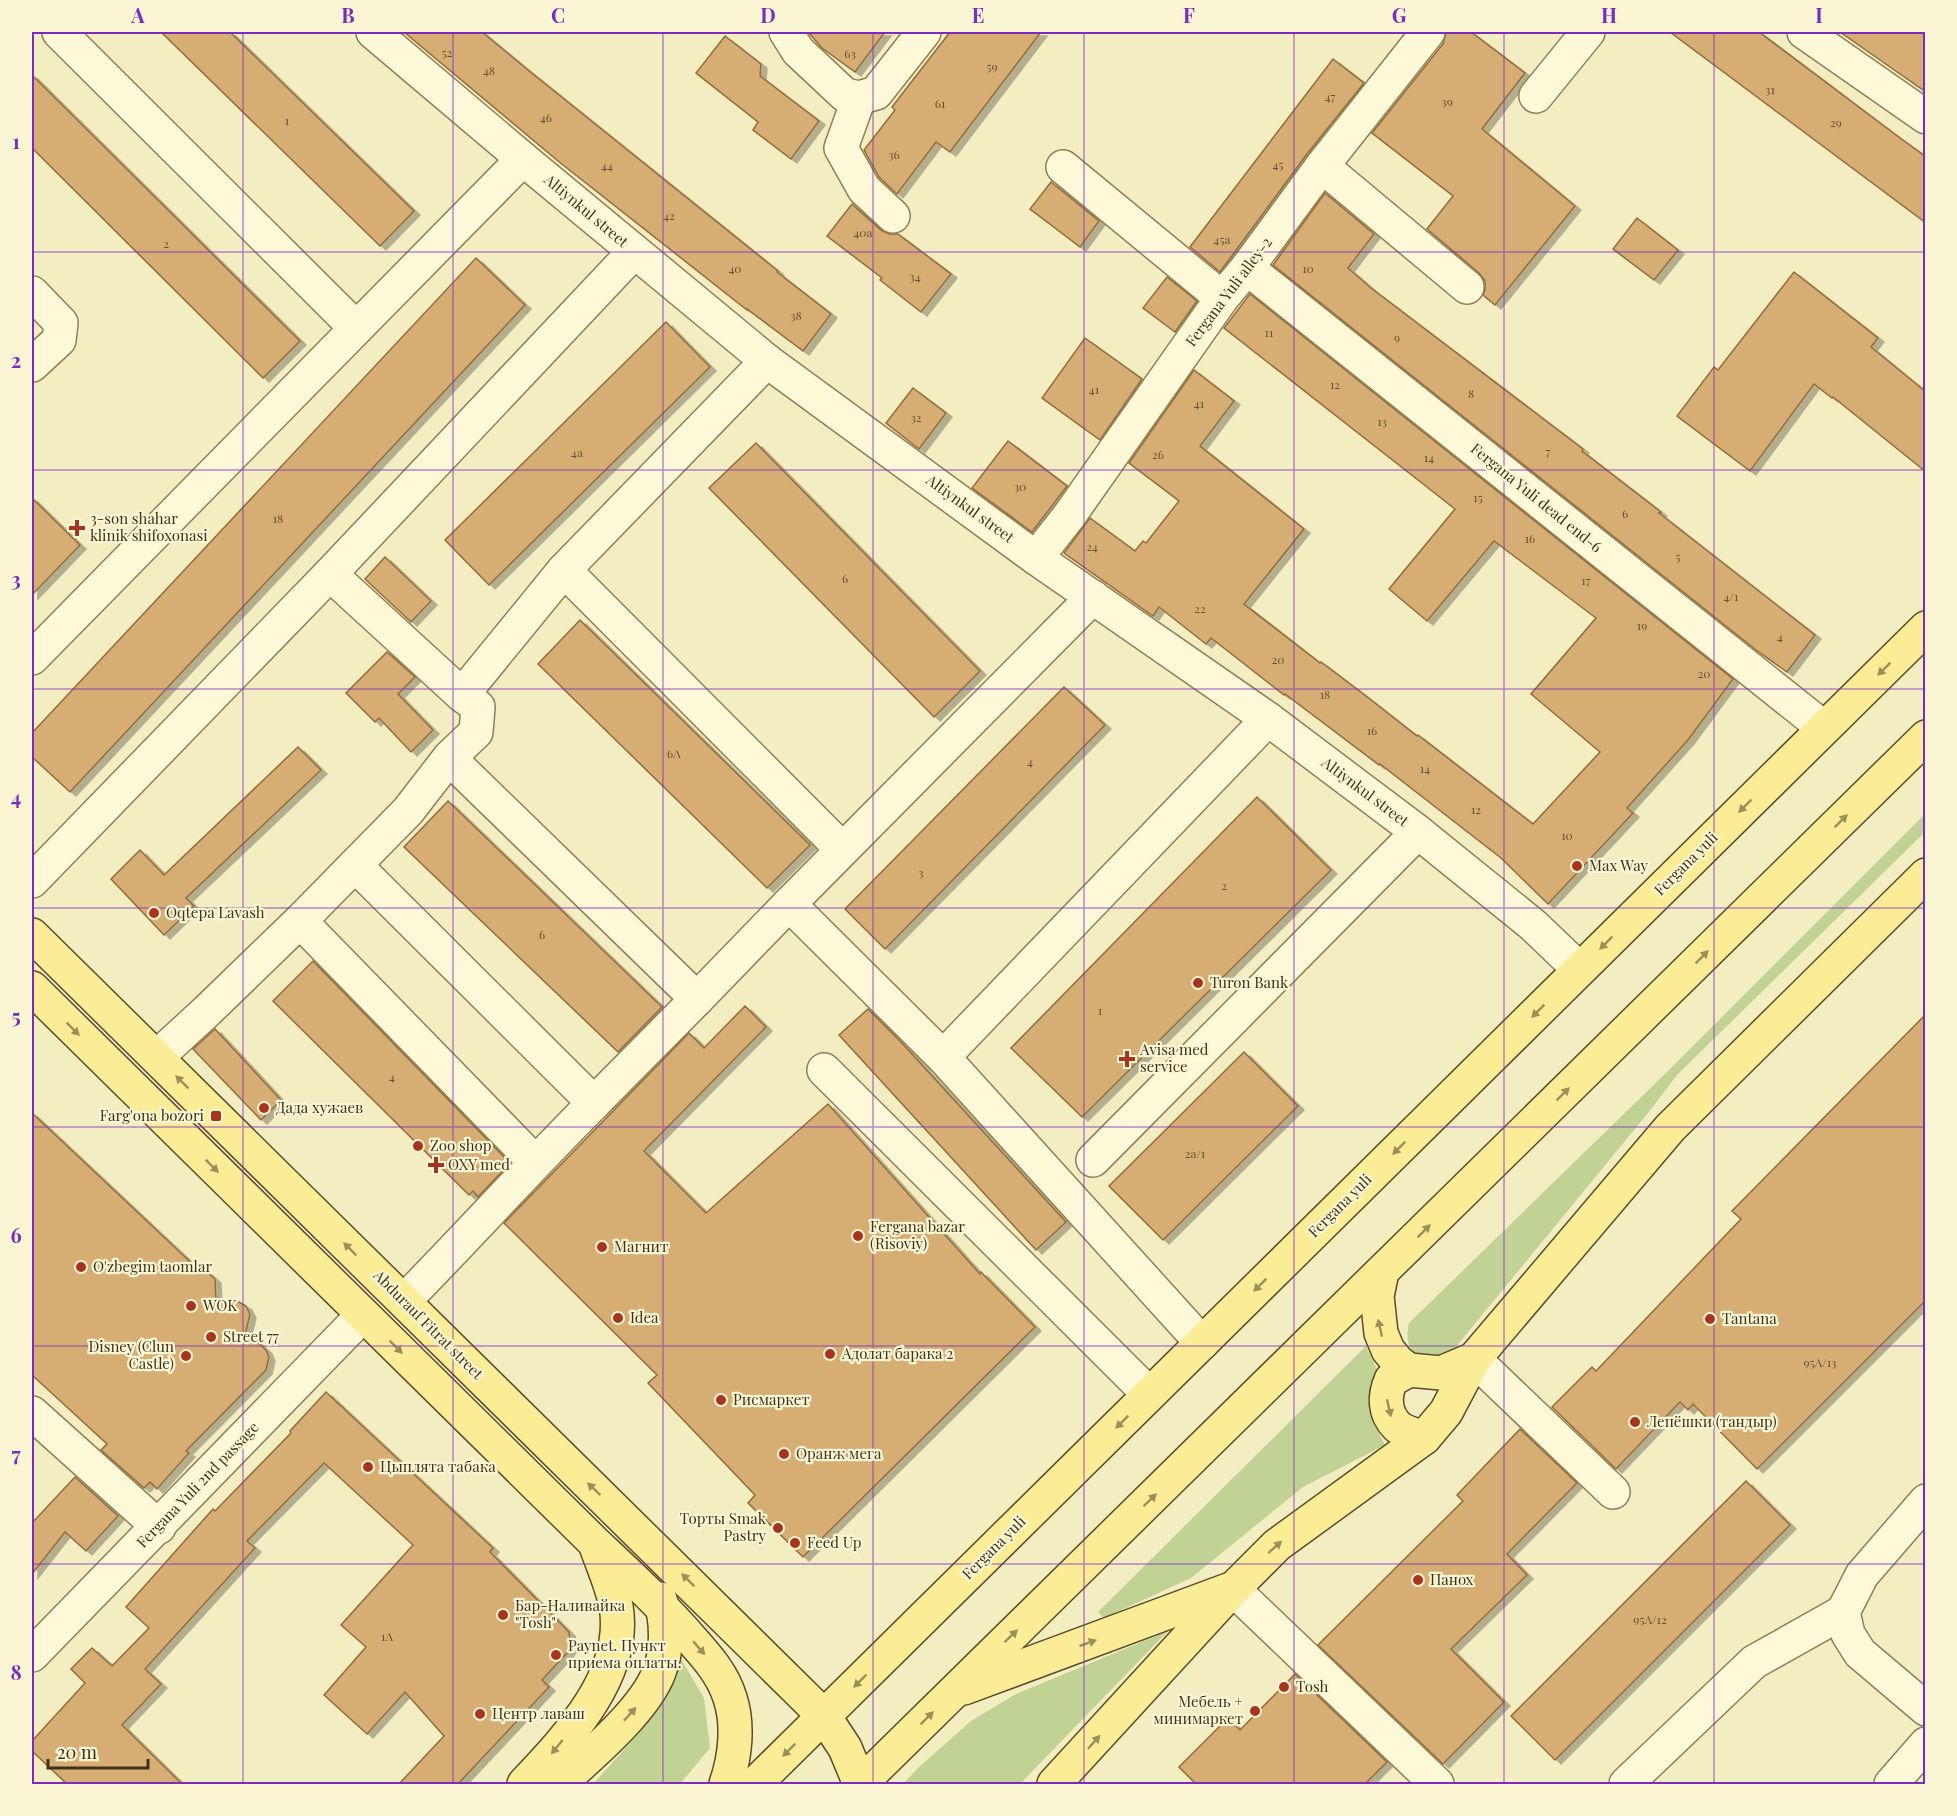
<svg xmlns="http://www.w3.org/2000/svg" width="1957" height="1816" font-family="'Playfair Display',serif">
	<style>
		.green { fill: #c1d394 }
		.building { fill: #d6ad73; stroke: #936c39; stroke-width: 1.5; filter: url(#shadow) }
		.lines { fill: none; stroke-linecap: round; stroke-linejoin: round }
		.minor-casing { stroke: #907f56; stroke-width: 36 }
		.major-casing { stroke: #5e4b2b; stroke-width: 36 }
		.minor { stroke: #fdf8d7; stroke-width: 33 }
		.major { stroke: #fbec96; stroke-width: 33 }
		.oneway { fill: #9c8f59 }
		.grid { fill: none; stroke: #7b2cbf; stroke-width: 1.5; stroke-opacity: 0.55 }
		.poi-dot { fill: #a7341e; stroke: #faf5d3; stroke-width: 2 }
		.labels { text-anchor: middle; stroke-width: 4.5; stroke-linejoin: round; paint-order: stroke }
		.number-label { font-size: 12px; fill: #645132 }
		.street-label { font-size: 15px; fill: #3e321c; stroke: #faf5d3 }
		.poi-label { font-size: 15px; fill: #3e321c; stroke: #faf5d3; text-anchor: start }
		.neatline { fill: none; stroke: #7b2cbf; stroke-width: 2 }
		.grid-label { font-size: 20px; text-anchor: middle; font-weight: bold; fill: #7b2cbf }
	</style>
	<defs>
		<filter id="shadow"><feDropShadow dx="6" dy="4" stdDeviation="0" flood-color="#0004"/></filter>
	</defs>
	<rect width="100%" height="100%" fill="#f3edc2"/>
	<g class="green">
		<path d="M1925,814V832L1677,1075L1648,1113L1446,1359C1420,1356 1402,1355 1409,1323L1668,1071Z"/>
		<path d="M1366,1346L1382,1380L1372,1412L1373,1421L1385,1445L1303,1487L1191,1578L1104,1618L1098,1612Z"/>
		<path d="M1168,1631L1020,1784H903L918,1768L971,1721L1016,1694Z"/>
		<path d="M681,1659L704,1698L710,1748L680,1784H593L640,1732Z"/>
	</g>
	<g class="building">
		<path d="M161,32H230L414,211L380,246Z"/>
		<path d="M404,32H482L528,70L778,271L777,272L831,314L803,351L747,309V310L558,161Z"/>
		<path d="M808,32H885L855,72L822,48Z"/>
		<path d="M950,32H1041L950,152L936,142L897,194L879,177L864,150L895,110L892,107Z"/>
		<path d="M1446,32H1471L1525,73L1482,129L1575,206L1495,305L1483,295L1485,290V281L1479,273L1427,229L1453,196L1372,133L1443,44Z"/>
		<path d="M1670,32H1759L1896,135L1926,157V223Z"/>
		<path d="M1840,32H1926V92L1880,60Z"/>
		<path d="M725,36L761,64L760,76L819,121L791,159L753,130L758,122L696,73Z"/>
		<path d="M1333,59L1364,83L1307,154L1220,272L1190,247Z"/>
		<path d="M32,75L300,341L263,378L32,148Z"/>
		<path d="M1051,182L1099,221L1080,247L1030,209Z"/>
		<path d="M1325,193L1374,234L1348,268L1371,288L1583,449L1582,451L1661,512L1659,513L1815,635L1787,672L1756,650L1273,265Z"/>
		<path d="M852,204L881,230L889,234H898L951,274L921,312L880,280L882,278L827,236Z"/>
		<path d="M1637,218L1678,250L1654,280L1613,249Z"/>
		<path d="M476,258L525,305L70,792L32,757V733Z"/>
		<path d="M1794,272L1878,338L1871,347L1926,392V472L1833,397L1832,398L1814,384L1750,471L1677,416L1714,367L1718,370Z"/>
		<path d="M1167,277L1197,301L1175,332L1143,308Z"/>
		<path d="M1250,294L1733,679L1688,740L1627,808L1633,813L1548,904L1501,858L1380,764L1379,765L1285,694L1284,695L1211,638L1206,644L1159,607L1153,616L1064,553L1090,518L1135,551L1143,541L1146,543L1179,501L1129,463L1194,370L1234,401L1200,446L1304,529L1244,604L1320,663L1321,662L1366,696L1417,736L1418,735L1533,824L1600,752L1531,694L1596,618L1494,541L1427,621L1389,589L1455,509L1224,328Z"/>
		<path d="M666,322L710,367L489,585L445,540Z"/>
		<path d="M1085,338L1142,379L1100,440L1042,398Z"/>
		<path d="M913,388L946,413L919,449L886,423Z"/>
		<path d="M1008,441L1067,486L1032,532L972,488Z"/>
		<path d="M756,443L980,671L934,717L709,488Z"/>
		<path d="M32,498L80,545L32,595Z"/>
		<path d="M385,557L431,601L411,622L365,579Z"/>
		<path d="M580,620L810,845L767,888L538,664Z"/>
		<path d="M387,652L415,677L398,694L433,730L411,752L379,718L375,722L346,693Z"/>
		<path d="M1064,687L1105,725L885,949L845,909Z"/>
		<path d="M298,747L321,770L186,898L194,906L164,935L111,879L140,850L164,875Z"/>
		<path d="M1257,797L1331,870L1082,1117L1011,1048Z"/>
		<path d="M448,801L662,1007L618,1052L404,847Z"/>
		<path d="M313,961L510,1163L478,1197L473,1191L469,1195L273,1001Z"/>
		<path d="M745,1006L766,1027L644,1151L706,1213L828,1104L980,1274L981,1272L1035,1327L803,1557L748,1503L755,1495L648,1383L657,1375L504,1223L689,1033L704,1048Z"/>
		<path d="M868,1009L901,1042L1066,1222L1036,1250L839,1035Z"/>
		<path d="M1926,1014V1300L1757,1469L1693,1404L1688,1410L1680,1402L1616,1469L1552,1407L1592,1367L1596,1371L1741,1219L1732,1211Z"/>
		<path d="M215,1029L281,1100L261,1120L193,1049Z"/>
		<path d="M1244,1052L1298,1106L1163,1240L1109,1186Z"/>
		<path d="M32,1113L200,1271L205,1270L215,1279L216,1302L237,1301L246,1306L250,1314L246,1331L266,1350L269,1357L266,1370L186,1451L189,1453L157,1489L150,1482L144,1488L101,1450L107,1444L32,1375Z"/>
		<path d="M326,1392L493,1548L490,1552L569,1632L571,1646L568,1652L542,1680L549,1687L457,1785H398L444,1736L405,1692L367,1734L324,1695L366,1647L341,1625L413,1545L324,1463L247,1541L255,1548L145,1669L161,1684L122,1725L183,1785H68L32,1751V1741L85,1683L71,1669L92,1648L112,1666L149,1628L126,1607L213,1509L215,1511L291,1433L290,1431Z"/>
		<path d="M1520,1429L1577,1483L1507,1554L1527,1575L1451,1649L1504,1702L1443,1764L1318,1645L1463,1501L1457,1495Z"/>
		<path d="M75,1477L118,1516L86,1551L65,1532L32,1574V1523Z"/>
		<path d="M1746,1481L1790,1525L1555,1760L1511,1716Z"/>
		<path d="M1295,1674L1387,1762L1364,1785H1197L1179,1767L1228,1718L1240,1730Z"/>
	</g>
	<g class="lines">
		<defs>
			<g id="minor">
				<path d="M59,32L355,327"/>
				<path d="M373,32L523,159L767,361L1036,558L1268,719L1418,832L1533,925L1579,969"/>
				<path d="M786,32L798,51L845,95L859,98L876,93L924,32"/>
				<path d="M1804,32L1926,117"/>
				<path d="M1536,96L1588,32"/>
				<path d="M859,98L841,148L864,189L893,216"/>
				<path d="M1322,166L1467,287"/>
				<path d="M1063,167L1222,298"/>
				<path d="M1247,268L1824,728"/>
				<path d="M32,293L61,323L59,340L32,365"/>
				<path d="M1036,558L1069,516L1222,298L1247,268L1322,166L1428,32"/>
				<path d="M564,570L842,849"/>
				<path d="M330,574L462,695L564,570L767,361"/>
				<path d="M1093,597L789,904L943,1057L1202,1343"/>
				<path d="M32,658L523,159"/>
				<path d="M355,865L594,1103L697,999L449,758"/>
				<path d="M32,881L330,574L634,252"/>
				<path d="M300,921L535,1162"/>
				<path d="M697,999L789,904"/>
				<path d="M157,1057L207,1011L300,921L408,811L449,758L476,732L478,707L462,695"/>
				<path d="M943,1057L1268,719"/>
				<path d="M824,1070L1149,1394"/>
				<path d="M1093,1160L1418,832"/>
				<path d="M404,1301C468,1236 529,1168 594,1103"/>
				<path d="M1474,1359L1613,1492"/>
				<path d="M32,1413L159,1527"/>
				<path d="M1926,1501L1862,1575L1843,1612L1848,1634L1860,1653L1926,1709"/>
				<path d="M1233,1589L1437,1784"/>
				<path d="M32,1655L363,1315"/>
				<path d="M1626,1784L1754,1662L1843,1612"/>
				<path d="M1891,1784L1926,1744"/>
			</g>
			<g id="major">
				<path d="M32,935L824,1716L845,1748L860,1784"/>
				<path d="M32,988L594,1542C628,1574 662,1605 692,1640C708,1658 723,1675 730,1698C739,1725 735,1758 726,1784"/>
				<path d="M1382,1272L1377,1296L1381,1333L1388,1350L1398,1362L1409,1370L1441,1373L1474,1359"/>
				<path d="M1409,1370L1391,1380C1384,1396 1384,1413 1397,1426C1403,1432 1416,1435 1424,1438"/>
				<path d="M964,1688L1228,1590"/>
				<path d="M524,1784C567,1738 628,1675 616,1606C612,1586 604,1568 597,1549"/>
				<path d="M559,1784C589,1757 645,1710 659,1672C668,1650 667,1621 660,1599"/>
				<path d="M755,1784L1926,628"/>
				<path d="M860,1784L1926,737"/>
				<path d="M1054,1784L1233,1589L1277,1545L1424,1438L1446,1412L1474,1359L1670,1128L1926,875"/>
			</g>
		</defs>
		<use href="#minor" class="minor-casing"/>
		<use href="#major" class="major-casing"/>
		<use href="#minor" class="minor"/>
		<use href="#major" class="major"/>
	</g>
	<defs><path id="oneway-solid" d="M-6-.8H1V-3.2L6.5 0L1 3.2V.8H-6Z" transform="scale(1.5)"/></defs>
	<g class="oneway">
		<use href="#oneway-solid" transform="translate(1884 669) rotate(135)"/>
		<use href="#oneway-solid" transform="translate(1745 806) rotate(135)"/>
		<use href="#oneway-solid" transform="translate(1841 821) rotate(-45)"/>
		<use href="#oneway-solid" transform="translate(1606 943) rotate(135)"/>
		<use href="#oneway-solid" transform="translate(1702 957) rotate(-45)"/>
		<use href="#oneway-solid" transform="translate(1538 1011) rotate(135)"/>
		<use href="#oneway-solid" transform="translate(73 1029) rotate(45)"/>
		<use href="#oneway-solid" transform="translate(182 1082) rotate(-135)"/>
		<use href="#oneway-solid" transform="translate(1563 1094) rotate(-45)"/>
		<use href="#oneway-solid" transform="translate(1399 1148) rotate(135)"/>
		<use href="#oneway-solid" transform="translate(212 1166) rotate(45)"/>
		<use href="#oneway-solid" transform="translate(1424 1231) rotate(-45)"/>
		<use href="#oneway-solid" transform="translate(350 1249) rotate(-135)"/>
		<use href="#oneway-solid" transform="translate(1260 1285) rotate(135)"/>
		<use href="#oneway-solid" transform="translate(1380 1328) rotate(-103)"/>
		<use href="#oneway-solid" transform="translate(396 1347) rotate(45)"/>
		<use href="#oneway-solid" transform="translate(1389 1408) rotate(77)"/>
		<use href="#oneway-solid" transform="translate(1122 1422) rotate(135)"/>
		<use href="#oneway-solid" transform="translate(594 1489) rotate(-136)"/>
		<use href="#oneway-solid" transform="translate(1150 1500) rotate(-44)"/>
		<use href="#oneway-solid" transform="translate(1275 1547) rotate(-42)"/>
		<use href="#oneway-solid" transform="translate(688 1580) rotate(-135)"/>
		<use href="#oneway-solid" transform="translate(1011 1636) rotate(-44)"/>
		<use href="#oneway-solid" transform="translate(1088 1643) rotate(-20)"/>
		<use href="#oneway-solid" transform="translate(699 1648) rotate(49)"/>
		<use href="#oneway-solid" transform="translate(860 1681) rotate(135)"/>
		<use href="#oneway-solid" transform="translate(630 1714) rotate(-48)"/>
		<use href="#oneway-solid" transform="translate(927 1718) rotate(-45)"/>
		<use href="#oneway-solid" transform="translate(1094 1742) rotate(-48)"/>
		<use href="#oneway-solid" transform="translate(557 1747) rotate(129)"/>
		<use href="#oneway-solid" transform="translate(789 1750) rotate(135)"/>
	</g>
	<path class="grid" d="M243,32V1784M453,32V1784M663,32V1784M873,32V1784M1084,32V1784M1294,32V1784M1504,32V1784M1714,32V1784M32,252H1926M32,470H1926M32,689H1926M32,908H1926M32,1127H1926M32,1346H1926M32,1564H1926"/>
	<g class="poi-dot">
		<path d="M74 519h6v6h6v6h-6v6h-6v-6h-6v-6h6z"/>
		<circle cx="1577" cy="866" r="6"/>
		<circle cx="154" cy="913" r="6"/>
		<circle cx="1198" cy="983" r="6"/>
		<path d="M1124 1050h6v6h6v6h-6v6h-6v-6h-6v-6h6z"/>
		<circle cx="264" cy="1108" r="6"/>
		<rect x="210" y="1110" width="12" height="12" rx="3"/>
		<circle cx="418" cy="1146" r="6"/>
		<path d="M433 1156h6v6h6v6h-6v6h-6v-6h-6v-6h6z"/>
		<circle cx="858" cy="1236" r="6"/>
		<circle cx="602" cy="1247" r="6"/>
		<circle cx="81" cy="1267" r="6"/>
		<circle cx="191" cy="1306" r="6"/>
		<circle cx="618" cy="1318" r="6"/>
		<circle cx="1710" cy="1319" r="6"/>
		<circle cx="211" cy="1337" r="6"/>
		<circle cx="830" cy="1354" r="6"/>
		<circle cx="186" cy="1356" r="6"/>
		<circle cx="721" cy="1400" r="6"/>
		<circle cx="1635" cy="1422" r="6"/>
		<circle cx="784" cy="1454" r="6"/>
		<circle cx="368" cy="1467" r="6"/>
		<circle cx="778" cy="1528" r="6"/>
		<circle cx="795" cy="1543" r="6"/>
		<circle cx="1418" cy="1580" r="6"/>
		<circle cx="503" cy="1615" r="6"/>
		<circle cx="556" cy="1655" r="6"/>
		<circle cx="1284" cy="1687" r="6"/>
		<circle cx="1255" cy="1711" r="6"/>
		<circle cx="480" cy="1714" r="6"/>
	</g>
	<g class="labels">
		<g class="number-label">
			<text x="447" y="57">52</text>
			<text x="850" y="58">63</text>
			<text x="992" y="71">59</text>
			<text x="489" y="75">48</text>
			<text x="1770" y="94">31</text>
			<text x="1330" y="101">47</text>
			<text x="1447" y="106">39</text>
			<text x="940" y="108">61</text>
			<text x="546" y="122">46</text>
			<text x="287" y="125">1</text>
			<text x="1836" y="127">29</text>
			<text x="894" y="159">36</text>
			<text x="1278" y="169">45</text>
			<text x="607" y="170">44</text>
			<text x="669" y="220">42</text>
			<text x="863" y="237">40a</text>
			<text x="1222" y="244">45a</text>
			<text x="166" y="248">2</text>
			<text x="735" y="273">40</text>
			<text x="1308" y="273">10</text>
			<text x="915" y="281">34</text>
			<text x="796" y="320">38</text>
			<text x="1269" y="337">11</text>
			<text x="1397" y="342">9</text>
			<text x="1335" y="389">12</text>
			<text x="1094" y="394">41</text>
			<text x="1471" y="398">8</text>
			<text x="1199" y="408">41</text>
			<text x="916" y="422">32</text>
			<text x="1382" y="426">13</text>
			<text x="1548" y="456">7</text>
			<text x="577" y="457">4а</text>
			<text x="1158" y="459">26</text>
			<text x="1429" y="462">14</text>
			<text x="1020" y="491">30</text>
			<text x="1478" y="502">15</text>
			<text x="1625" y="518">6</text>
			<text x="278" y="523">18</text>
			<text x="1530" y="543">16</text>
			<text x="1092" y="551">24</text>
			<text x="1678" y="561">5</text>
			<text x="845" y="583">6</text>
			<text x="1586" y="585">17</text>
			<text x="1731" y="601">4/1</text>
			<text x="1200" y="613">22</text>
			<text x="1642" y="630">19</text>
			<text x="1780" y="641">4</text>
			<text x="1278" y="664">20</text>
			<text x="1704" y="678">20</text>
			<text x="1325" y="699">18</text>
			<text x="1372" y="735">16</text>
			<text x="674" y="758">6A</text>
			<text x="1030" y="766">4</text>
			<text x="1425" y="773">14</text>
			<text x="1476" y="814">12</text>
			<text x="1567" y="840">10</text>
			<text x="921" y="877">3</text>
			<text x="1224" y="890">2</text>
			<text x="542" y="939">6</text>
			<text x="1100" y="1015">1</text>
			<text x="392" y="1081">4</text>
			<text x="1195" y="1158">2a/1</text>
			<text x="1820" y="1367">95A/13</text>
			<text x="1650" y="1624">95A/12</text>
			<text x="387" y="1641">1A</text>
		</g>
		<g class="street-label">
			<text transform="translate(586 211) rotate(40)" y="5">Altiynkul street</text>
			<text transform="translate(1229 292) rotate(-53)" y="5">Fergana Yuli alley-2</text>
			<text transform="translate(1536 498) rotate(39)" y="5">Fergana Yuli dead end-6</text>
			<text transform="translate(970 509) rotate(36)" y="5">Altiynkul street</text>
			<text transform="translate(1365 792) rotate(37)" y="5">Altiynkul street</text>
			<text transform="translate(1686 864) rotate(-45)" y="5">Fergana yuli</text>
			<text transform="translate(1340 1206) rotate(-45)" y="5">Fergana yuli</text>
			<text transform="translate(428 1325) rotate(45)" y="5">Abdurauf Fitrat street</text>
			<text transform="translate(198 1485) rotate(-46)" y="5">Fergana Yuli 2nd passage</text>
			<text transform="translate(994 1548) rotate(-45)" y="5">Fergana yuli</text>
		</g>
		<g class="poi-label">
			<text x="90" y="524">3-son shahar<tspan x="90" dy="17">klinik shifoxonasi</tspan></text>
			<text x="1589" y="871">Max Way</text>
			<text x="166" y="918">Oqtepa Lavash</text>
			<text x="1210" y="988">Turon Bank</text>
			<text x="1140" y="1055">Avisa med<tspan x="1140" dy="17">service</tspan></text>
			<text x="276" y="1113">Дада хужаев</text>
			<text x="204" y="1121" text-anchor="end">Farg'ona bozori</text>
			<text x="430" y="1151">Zoo shop</text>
			<text x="448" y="1170">OXY med</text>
			<text x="870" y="1232">Fergana bazar<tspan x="870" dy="17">(Risoviy)</tspan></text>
			<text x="614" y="1252">Магнит</text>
			<text x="93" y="1272">O'zbegim taomlar</text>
			<text x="203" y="1311">WOK</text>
			<text x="630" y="1323">Idea</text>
			<text x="1722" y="1324">Tantana</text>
			<text x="223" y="1342">Street 77</text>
			<text x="174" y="1352" text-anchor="end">Disney (Clun<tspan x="174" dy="17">Castle)</tspan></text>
			<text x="842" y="1359">Адолат барака 2</text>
			<text x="733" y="1405">Рисмаркет</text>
			<text x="1647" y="1427">Лепёшки (тандыр)</text>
			<text x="796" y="1459">Оранж мега</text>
			<text x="380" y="1472">Цыплята табака</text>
			<text x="766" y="1524" text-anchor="end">Торты Smak<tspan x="766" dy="17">Pastry</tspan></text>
			<text x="807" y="1548">Feed Up</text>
			<text x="1430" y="1585">Панох</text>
			<text x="515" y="1611">Бар-Наливайка<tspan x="515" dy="17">"Tosh"</tspan></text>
			<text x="568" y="1651">Paynet. Пункт<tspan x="568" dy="17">приема оплаты.</tspan></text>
			<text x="1296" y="1692">Tosh</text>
			<text x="1243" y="1707" text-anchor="end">Мебель +<tspan x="1243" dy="17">минимаркет</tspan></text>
			<text x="492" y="1719">Центр лаваш</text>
		</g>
	</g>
	<rect width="1957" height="1816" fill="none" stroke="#faf5d3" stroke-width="66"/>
	<path d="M48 1759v9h100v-9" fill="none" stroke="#3e321c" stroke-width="3"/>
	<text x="57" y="1759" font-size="18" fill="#3e321c" stroke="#faf5d3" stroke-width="4.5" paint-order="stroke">20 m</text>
	<rect x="33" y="33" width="1891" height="1750" class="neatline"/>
	<g class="grid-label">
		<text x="138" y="23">A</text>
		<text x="348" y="23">B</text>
		<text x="558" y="23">C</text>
		<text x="768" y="23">D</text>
		<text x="978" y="23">E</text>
		<text x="1189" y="23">F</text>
		<text x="1399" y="23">G</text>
		<text x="1609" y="23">H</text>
		<text x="1819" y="23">I</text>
		<text x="16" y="149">1</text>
		<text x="16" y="368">2</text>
		<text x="16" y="587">3</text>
		<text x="16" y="805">4</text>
		<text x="16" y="1024">5</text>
		<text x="16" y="1243">6</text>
		<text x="16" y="1462">7</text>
		<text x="16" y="1680">8</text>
	</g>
</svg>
